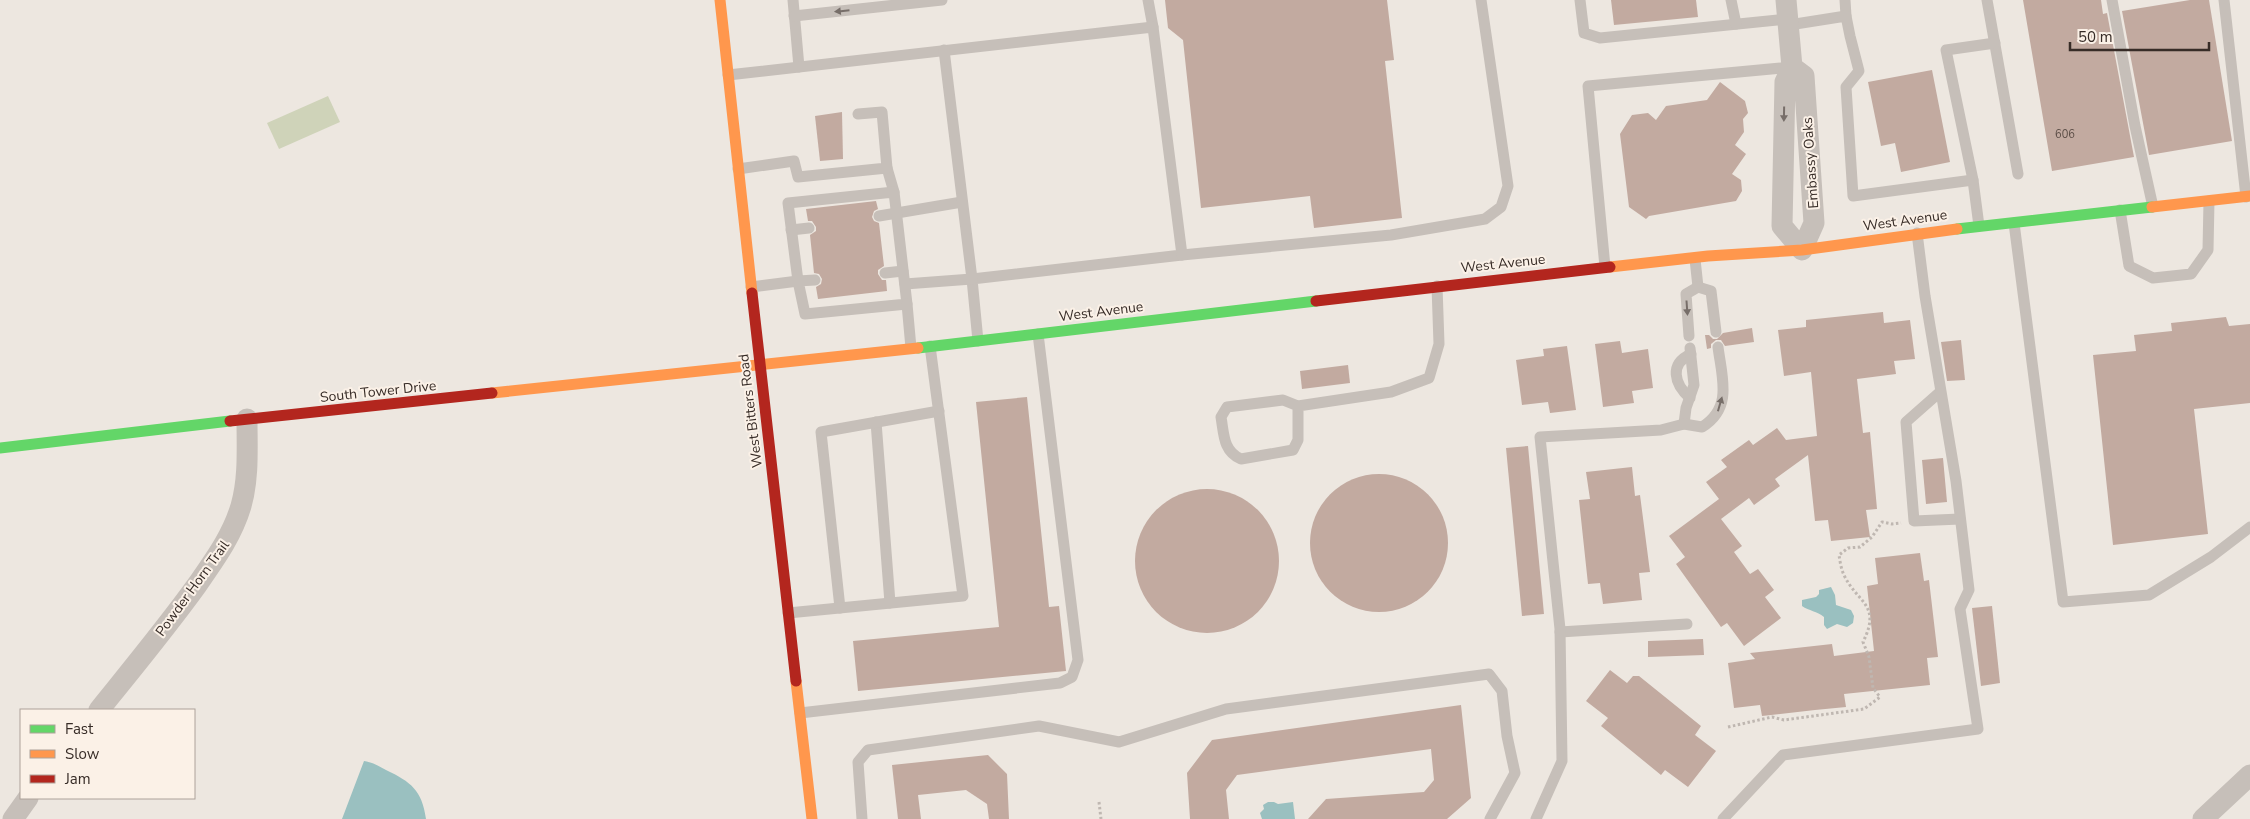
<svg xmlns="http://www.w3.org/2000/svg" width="2250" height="819" font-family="'Nunito Sans',sans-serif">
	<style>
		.green { fill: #cfd3b9 }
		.water { fill: #9ac0c0 }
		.building { fill: #c2aaa0 }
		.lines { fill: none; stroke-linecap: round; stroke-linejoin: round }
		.path { stroke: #bfb7b1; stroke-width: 3; stroke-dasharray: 2.5 2.5; stroke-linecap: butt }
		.lane { stroke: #c6bfb9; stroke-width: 11 }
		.street { stroke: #c6bfb9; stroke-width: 21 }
		.fast { stroke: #63d668; stroke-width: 11 }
		.slow { stroke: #ff974d; stroke-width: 11 }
		.jam { stroke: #b3261e; stroke-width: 11 }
		.oneway { fill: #776e69 }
		.labels { text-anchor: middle; stroke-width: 4; stroke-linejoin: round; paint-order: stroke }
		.number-label { font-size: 11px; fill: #5a4c45 }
		.street-label { font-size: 14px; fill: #372c27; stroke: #fbf1e7 }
	</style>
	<rect width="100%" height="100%" fill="#ede7e0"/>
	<path class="green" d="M328,96L340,122L279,149L267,123Z"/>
	<g class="water">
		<path d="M1831,587L1835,595L1836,605L1851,610L1854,616L1853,623L1847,627L1837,624L1827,629L1824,625V617C1817,611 1809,611 1802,606V600L1816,597L1819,594V590Z"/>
		<path d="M364,761C372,762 379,766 386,770C411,782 422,790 426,819H342Z"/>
		<path d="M1268,802H1274L1278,804L1293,802L1295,819H1262L1260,813L1264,809L1263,805Z"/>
	</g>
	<g class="building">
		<path d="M1165,0H1387L1394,60L1385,61L1402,218L1314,228L1310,196L1201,208L1183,40L1168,28Z"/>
		<path d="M1611,0H1696L1698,17L1614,25Z"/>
		<path d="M2023,0H2101L2103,14L2107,13L2134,157L2052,171Z"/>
		<path d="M2190,0H2209L2232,141L2149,155L2122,11Z"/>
		<path d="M1932,70L1950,162L1901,172L1895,143L1881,146L1868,82Z"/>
		<path d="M1720,82L1745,101L1748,113L1743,119L1744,132L1735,145L1746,154L1732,174L1741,180L1742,191L1736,201L1649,216L1646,219L1629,207L1620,134L1632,115L1648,113L1656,120L1666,106L1707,100Z"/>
		<path d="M842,112L843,159L820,161L815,116Z"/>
		<path d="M876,201L878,209L874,211L872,217L874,221L879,223L884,266L878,270V274L882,280H886L887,291L818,299L816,287L821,284L822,279L819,274L814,273L810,235L816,231V227L812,221H808L806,209Z"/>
		<path d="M1883,312L1884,323L1910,320L1915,359L1894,361L1896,374L1857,379L1863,433L1870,432L1877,509L1866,510L1870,537L1831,541L1828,520L1815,521L1808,455L1775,479L1780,486L1754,505L1749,498L1721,519L1742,546L1734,552L1750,574L1758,569L1774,590L1765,597L1781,618L1744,646L1727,623L1721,627L1676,564L1685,557L1669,536L1719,499L1706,482L1727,467L1721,460L1749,440L1753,445L1777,428L1786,440L1817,436L1811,372L1784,376L1778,330L1806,327V320Z"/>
		<path d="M2226,317L2229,326L2250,324V403L2194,409L2208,534L2113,545L2093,355L2136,351L2134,335L2172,331L2171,323Z"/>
		<path d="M1752,328L1754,342L1725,346L1721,340H1716L1711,344V348L1707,349L1705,335H1709L1713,339H1717L1723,333Z"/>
		<path d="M1961,340L1965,380L1947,381L1941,342Z"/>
		<path d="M1620,341L1622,353L1648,349L1653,388L1632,391L1634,403L1603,407L1595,344Z"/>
		<path d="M1567,346L1576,410L1550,413L1548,402L1522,405L1516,360L1544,356L1543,349Z"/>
		<path d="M1348,365L1350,383L1302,389L1300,371Z"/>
		<path d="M1027,397L1049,607L1059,606L1066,671L858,691L853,641L999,627L976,402Z"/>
		<path d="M1528,446L1544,614L1522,616L1506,448Z"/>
		<path d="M1943,458L1947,502L1926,504L1922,460Z"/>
		<path d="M1632,467L1635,496L1640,495L1650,572L1639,573L1642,600L1603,604L1600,583L1588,584L1579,500L1590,499L1586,472Z"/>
		<circle cx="1379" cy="543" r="69"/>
		<circle cx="1207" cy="561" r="72"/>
		<path d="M1920,553L1924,581L1929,580L1938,657L1927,658L1930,685L1844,694L1846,707L1815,710L1762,716L1760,705L1734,708L1728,663L1755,659L1750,653L1832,644L1834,656L1874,651L1867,586L1878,584L1875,558Z"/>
		<path d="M1992,606L2000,683L1981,686L1972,608Z"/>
		<path d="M1703,639L1704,655L1648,657V641Z"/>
		<path d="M1610,670L1627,683L1633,676H1639L1701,726L1695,735L1716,751L1688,787L1665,770L1661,775L1601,726L1608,718L1586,701Z"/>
		<path d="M1461,705L1471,798L1447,819H1308L1326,799L1424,792L1434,780L1431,749L1237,775L1226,790L1229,819H1190L1187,773L1212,740Z"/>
		<path d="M988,755L1007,774L1009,819H989L987,804L966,790L918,795L921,819H898L892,765Z"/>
	</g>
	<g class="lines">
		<g class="path">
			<path d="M1728,727L1772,717L1784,720L1864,709L1880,697L1873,688L1869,657L1863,642C1882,604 1857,603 1844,575C1841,569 1840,561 1839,555L1848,548L1860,547L1872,537L1882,522L1892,524L1901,523"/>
			<path d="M1099,802L1101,819"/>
		</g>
		<g class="lane">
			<path d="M793,0L799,67"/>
			<path d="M1148,0L1153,27"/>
			<path d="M1580,0L1584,33L1600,38L1788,19"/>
			<path d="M1731,0L1736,24"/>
			<path d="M1845,0L1846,16"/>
			<path d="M1987,0L2018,174"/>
			<path d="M2112,0L2135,126L2153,207"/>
			<path d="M2224,0L2246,197"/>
			<path d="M794,16L942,0"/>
			<path d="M1789,25L1846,16L1850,36L1859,71L1846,87L1853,196L1973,180L1979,226"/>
			<path d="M728,75L1153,27L1182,255L972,279L978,341"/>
			<path d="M887,168L894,192"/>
			<path d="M738,169L794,161L798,177L887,168L882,112L858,114"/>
			<path d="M1973,180L1946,50L1995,43"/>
			<path d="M2120,210L2129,266L2153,278L2191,274L2208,250L2209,201"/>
			<path d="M879,216L962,202"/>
			<path d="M2014,223L2063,602L2149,595L2211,557L2250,527"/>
			<path d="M791,230L809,228"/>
			<path d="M1182,255L1391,235L1485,219L1501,207L1508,186L1481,0"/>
			<path d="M1695,259L1698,287"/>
			<path d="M1605,267L1588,86L1792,67"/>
			<path d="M885,273L903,271"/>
			<path d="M905,284L972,279L944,50"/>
			<path d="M751,287L798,281L805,314L907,304L894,192L788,203L798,281L815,280"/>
			<path d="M1698,287L1711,291L1716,332"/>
			<path d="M907,304L911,348"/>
			<path d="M1689,336L1686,294L1698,287"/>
			<path d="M1940,392L1906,422L1914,521L1960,519"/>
			<path d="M1690,398C1674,384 1669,364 1691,354"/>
			<path d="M1298,406V440L1293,450L1241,459C1223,451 1224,434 1221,417L1227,407L1283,400L1298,406L1391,392L1429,378L1439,344L1437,286"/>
			<path d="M876,422L890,603"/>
			<path d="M1684,424L1686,408L1694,385L1690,348"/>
			<path d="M840,608L821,432L939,411"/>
			<path d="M788,613L963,596L930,346"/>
			<path d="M1560,632L1687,624"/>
			<path d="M800,713L1060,683L1072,677L1078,660L1038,334"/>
			<path d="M862,819L858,762L868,750L1039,726L1119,742L1226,709L1489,674L1502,691L1507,736L1515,773L1490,819"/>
			<path d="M1536,819L1562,761L1560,629L1540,437L1661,430L1684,424L1702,427C1733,408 1722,378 1718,347"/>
			<path d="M1723,819L1783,755L1978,729L1960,609L1969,590L1956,481L1925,296L1917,233"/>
		</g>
		<g class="street">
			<path d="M1786,0L1792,67L1785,82L1782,226L1802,250L1814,223L1804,76L1792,67"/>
			<path d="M99,710C132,669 166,628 197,585C215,559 232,536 241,506C249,478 247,448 247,419"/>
			<path d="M13,819L28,798"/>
			<path d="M2203,819L2250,775"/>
		</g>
		<g class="fast">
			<path d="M1957,229L2152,207"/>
			<path d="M918,348L1316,301"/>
			<path d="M0,448L230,421"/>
		</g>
		<g class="slow">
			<path d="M720,0L752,293"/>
			<path d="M2152,207L2250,196"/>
			<path d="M1610,267L1708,256L1802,250L1957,229"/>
			<path d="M492,393L918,348"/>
			<path d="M796,681L812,819"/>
		</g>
		<g class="jam">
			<path d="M752,293L796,681"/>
			<path d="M1316,301L1610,267"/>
			<path d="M230,421L492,393"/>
		</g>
	</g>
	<defs><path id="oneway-solid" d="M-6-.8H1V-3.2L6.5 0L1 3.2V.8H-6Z" transform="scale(1.25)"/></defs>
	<g class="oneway">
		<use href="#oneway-solid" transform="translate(842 11) rotate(174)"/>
		<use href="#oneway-solid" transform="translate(1784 114) rotate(91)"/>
		<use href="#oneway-solid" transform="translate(1687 308) rotate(86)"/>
		<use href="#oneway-solid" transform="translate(1720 404) rotate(-74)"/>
	</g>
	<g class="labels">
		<g class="number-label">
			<text x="2065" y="138">606</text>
		</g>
		<g class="street-label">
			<text transform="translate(1810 163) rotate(-94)" y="5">Embassy Oaks</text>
			<text transform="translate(1905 220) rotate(-8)" y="5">West Avenue</text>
			<text transform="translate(1503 263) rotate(-6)" y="5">West Avenue</text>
			<text transform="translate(1101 311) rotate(-7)" y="5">West Avenue</text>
			<text transform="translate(378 391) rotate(-6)" y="5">South Tower Drive</text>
			<text transform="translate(750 411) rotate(-97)" y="5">West Bitters Road</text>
			<text transform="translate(192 588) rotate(-54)" y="5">Powder Horn Trail</text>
		</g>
	</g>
	<rect x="20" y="709" width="175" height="90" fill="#fbf1e7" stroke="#ada29a"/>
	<rect x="30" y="725" width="25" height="8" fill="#63d668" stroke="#ada29a"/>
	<text x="65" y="734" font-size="15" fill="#372c27">Fast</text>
	<rect x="30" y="750" width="25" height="8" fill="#ff974d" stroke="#ada29a"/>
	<text x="65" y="759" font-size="15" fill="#372c27">Slow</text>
	<rect x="30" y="775" width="25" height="8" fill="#b3261e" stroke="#ada29a"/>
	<text x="65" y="784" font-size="15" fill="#372c27">Jam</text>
	<path d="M2070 42v8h139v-8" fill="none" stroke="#372c27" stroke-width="2.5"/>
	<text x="2078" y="42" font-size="15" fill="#372c27" stroke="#fbf1e7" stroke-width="4" paint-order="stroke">50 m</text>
</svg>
